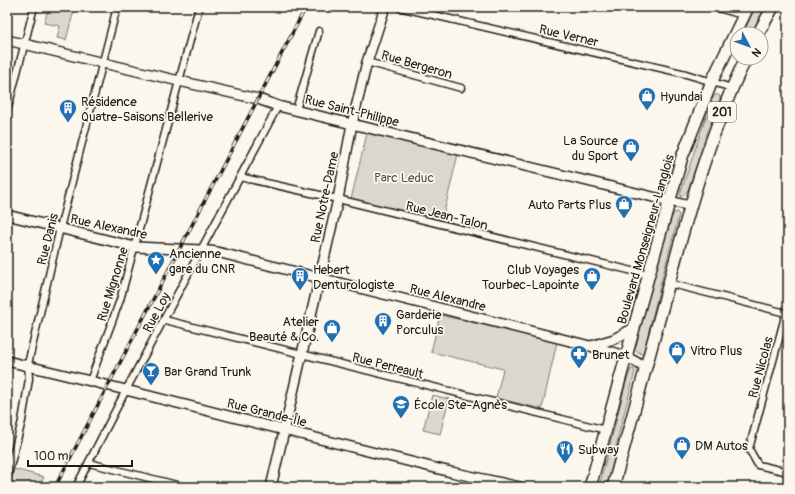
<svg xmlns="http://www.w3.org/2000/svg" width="795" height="494" font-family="Pangolin,sans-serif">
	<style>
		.green { fill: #dad7ce; stroke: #7b7a75 }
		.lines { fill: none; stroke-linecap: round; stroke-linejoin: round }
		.street-casing { stroke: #1c1c1c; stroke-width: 9 }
		.secondary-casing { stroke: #1c1c1c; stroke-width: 12 }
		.highway-casing { stroke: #1c1c1c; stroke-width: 14 }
		.street { stroke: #fbf7ec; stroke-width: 6 }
		.secondary { stroke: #fbf7ec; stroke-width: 9 }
		.highway { stroke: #fbf7ec; stroke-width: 11 }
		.rail-casing { stroke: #1c1c1c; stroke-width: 3.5 }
		.rail { stroke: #fbf7ec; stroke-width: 2; stroke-dasharray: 6; stroke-linecap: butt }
		.labels { text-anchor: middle; stroke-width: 3.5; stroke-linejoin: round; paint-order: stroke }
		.shield { fill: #fbf7ec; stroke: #5f5e5a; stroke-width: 1 }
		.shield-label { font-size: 12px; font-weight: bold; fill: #1c1c1c }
		.street-label { font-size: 13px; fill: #1c1c1c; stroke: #fbf7ec }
		.poi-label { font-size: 13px; fill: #1c1c1c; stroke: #fbf7ec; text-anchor: start }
		.park-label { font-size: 13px; fill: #555451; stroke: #fbf7ec }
	</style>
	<rect width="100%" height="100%" fill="#fbf7ec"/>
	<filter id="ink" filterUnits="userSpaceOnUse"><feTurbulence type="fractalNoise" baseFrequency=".025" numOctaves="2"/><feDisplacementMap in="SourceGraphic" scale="8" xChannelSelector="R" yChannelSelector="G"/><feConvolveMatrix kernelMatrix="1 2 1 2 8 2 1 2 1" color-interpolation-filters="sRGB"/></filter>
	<g filter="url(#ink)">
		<g class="green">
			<path d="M49,7H75L66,40L57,38L60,26L44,23Z"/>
			<path d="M755,7H766L751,34H743Z"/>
			<path d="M716,94L720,96V100L688,190L681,197L680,194L712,99Z"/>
			<path d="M367,133L458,154L442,221L351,199Z"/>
			<path d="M677,212L679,215L661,282L643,355L634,349L671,218L674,213Z"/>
			<path d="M440,315L557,342L542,409L496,398L503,369L431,352Z"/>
			<path d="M631,369H634L635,372L619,433L608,487H599L626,382Z"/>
			<path d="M432,395L449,399L440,434L423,430Z"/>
			<path d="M14,469L44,477L39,487H7Z"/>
		</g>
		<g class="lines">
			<defs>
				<g id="street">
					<path d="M399,7L686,74L732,88"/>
					<path d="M714,7L743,15"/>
					<path d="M367,62L461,88"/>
					<path d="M296,110L319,31"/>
					<path d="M7,112L34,7"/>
					<path d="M240,177L338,199L649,275"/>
					<path d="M668,283L786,313L749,449L758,465L788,472"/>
					<path d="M165,320L606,430"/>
					<path d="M90,381L120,300L199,7"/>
					<path d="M89,463L185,487"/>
					<path d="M7,478L22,421L29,379L28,364L60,228L117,7"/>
					<path d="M76,487L126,390L278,106"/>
				</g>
				<g id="secondary">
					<path d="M7,40L179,81L258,99L278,106L690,206"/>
					<path d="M7,215L135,247L201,250L217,252L590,346C611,352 628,355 645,368"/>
					<path d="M591,346L614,339L634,328"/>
					<path d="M7,361L90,381L451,472L520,487"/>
					<path d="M271,487L338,199L352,124L367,62L385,7"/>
				</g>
				<g id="highway">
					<path d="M758,34L773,7"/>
					<path d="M590,487L655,252L682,157L712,81L748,7"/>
					<path d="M613,487C630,426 646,366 663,305C686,220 707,138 746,58"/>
				</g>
			</defs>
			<use href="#street" class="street-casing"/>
			<use href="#secondary" class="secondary-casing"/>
			<use href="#highway" class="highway-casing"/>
			<use href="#street" class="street"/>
			<use href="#secondary" class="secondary"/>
			<use href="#highway" class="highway"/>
			<defs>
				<path id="rail" d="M55,487L306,7"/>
			</defs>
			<use href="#rail" class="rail-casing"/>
			<use href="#rail" class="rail"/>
		</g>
	</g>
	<defs>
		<symbol id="shop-pin" viewBox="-11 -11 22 30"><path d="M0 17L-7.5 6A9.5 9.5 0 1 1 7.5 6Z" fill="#1f6fb2" stroke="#fbf7ec"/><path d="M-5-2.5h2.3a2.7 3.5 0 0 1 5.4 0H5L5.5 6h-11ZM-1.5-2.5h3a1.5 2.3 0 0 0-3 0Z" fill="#fff"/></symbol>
		<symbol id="building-pin" viewBox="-11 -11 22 30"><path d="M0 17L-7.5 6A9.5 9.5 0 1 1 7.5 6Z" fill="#1f6fb2" stroke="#fbf7ec"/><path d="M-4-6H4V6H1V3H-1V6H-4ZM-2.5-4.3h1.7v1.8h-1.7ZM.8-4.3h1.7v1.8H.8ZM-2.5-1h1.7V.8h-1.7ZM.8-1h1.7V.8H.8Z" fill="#fff"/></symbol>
		<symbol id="sight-pin" viewBox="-11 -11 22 30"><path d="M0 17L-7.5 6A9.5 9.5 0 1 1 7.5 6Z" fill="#1f6fb2" stroke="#fbf7ec"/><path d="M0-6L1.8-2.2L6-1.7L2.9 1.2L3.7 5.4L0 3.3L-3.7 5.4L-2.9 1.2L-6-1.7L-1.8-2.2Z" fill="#fff"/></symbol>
		<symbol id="pharmacy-pin" viewBox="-11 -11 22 30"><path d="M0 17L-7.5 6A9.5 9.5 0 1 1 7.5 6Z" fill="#1f6fb2" stroke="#fbf7ec"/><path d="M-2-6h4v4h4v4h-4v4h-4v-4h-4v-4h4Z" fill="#fff"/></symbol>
		<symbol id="bar-pin" viewBox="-11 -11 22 30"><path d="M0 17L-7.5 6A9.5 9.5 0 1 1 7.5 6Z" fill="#1f6fb2" stroke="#fbf7ec"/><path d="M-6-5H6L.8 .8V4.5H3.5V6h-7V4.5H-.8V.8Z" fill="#fff"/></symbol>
		<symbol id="school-pin" viewBox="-11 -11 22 30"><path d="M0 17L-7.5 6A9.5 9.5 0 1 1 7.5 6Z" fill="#1f6fb2" stroke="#fbf7ec"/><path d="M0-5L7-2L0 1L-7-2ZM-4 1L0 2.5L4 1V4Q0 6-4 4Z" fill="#fff"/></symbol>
		<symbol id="restaurant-pin" viewBox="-11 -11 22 30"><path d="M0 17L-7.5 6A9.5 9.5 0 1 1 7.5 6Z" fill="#1f6fb2" stroke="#fbf7ec"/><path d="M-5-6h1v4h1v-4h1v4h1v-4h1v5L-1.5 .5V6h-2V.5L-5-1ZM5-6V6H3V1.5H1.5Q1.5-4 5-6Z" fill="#fff"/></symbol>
	</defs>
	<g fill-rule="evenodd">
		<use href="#shop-pin" x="637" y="86" width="20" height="27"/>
		<use href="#building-pin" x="58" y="98" width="20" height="27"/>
		<use href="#shop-pin" x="621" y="137" width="20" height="27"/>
		<use href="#shop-pin" x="614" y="194" width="20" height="27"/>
		<use href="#sight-pin" x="146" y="250" width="20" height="27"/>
		<use href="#building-pin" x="290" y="266" width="20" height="27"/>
		<use href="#shop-pin" x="582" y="266" width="20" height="27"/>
		<use href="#building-pin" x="373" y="311" width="20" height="27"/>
		<use href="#shop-pin" x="322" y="318" width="20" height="27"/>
		<use href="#shop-pin" x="667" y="340" width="20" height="27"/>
		<use href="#pharmacy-pin" x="569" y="344" width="20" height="27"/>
		<use href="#bar-pin" x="141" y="361" width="20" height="27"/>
		<use href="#school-pin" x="391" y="394" width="20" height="27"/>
		<use href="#shop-pin" x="672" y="435" width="20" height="27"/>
		<use href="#restaurant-pin" x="555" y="439" width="20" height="27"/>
	</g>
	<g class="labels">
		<rect class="shield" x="708" y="102" width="28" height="20" rx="3"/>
		<g class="shield-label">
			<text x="722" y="116">201</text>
		</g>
		<g class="street-label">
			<text transform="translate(569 35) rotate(13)" y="5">Rue Verner</text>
			<text transform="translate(417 64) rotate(16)" y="5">Rue Bergeron</text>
			<text transform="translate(352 110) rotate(14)" y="5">Rue Saint-Philippe</text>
			<text transform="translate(324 197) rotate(-78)" y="5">Rue Notre-Dame</text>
			<text transform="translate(447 215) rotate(14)" y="5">Rue Jean-Talon</text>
			<text transform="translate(109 226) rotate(12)" y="5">Rue Alexandre</text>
			<text transform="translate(47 239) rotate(-76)" y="5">Rue Danis</text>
			<text transform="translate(645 239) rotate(-74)" y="5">Boulevard Monseigneur-Langlois</text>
			<text transform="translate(112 284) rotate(-73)" y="5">Rue Mignonne</text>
			<text transform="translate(448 297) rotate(14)" y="5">Rue Alexandre</text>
			<text transform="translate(156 312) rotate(-62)" y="5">Rue Loy</text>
			<text transform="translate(388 365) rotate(14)" y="5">Rue Perreault</text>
			<text transform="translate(760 367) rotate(-75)" y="5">Rue Nicolas</text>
			<text transform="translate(267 412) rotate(14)" y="5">Rue Grande-Île</text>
		</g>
		<g class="poi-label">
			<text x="660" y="101">Hyundai</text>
			<text x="81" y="106">Résidence<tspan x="81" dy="15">Quatre-Saisons Bellerive</tspan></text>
			<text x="618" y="145" text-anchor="end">La Source<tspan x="618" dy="15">du Sport</tspan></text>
			<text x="611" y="209" text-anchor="end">Auto Parts Plus</text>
			<text x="169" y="258">Ancienne<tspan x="169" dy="15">gare du CNR</tspan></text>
			<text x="313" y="274">Hebert<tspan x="313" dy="15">Denturologiste</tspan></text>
			<text x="579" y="274" text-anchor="end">Club Voyages<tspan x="579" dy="15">Tourbec-Lapointe</tspan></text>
			<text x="396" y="319">Garderie<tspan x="396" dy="15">Porculus</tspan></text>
			<text x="319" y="326" text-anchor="end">Atelier<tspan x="319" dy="15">Beauté &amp; Co.</tspan></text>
			<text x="690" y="355">Vitro Plus</text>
			<text x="592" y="359">Brunet</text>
			<text x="164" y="376">Bar Grand Trunk</text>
			<text x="414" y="409">École Ste-Agnès</text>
			<text x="695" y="450">DM Autos</text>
			<text x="578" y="454">Subway</text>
		</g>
		<g class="park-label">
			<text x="404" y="182">Parc Leduc</text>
		</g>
	</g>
	<rect width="795" height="494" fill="none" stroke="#fbf7ec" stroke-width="24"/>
	<rect x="12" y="12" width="771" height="470" fill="none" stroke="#1c1c1c" stroke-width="1.5" filter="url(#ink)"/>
	<g transform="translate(749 46) rotate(131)"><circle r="19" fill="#fbf7ec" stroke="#a29f99"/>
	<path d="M0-3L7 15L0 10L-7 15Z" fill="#1f6fb2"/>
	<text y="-6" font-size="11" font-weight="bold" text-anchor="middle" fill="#1c1c1c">N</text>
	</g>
	<path d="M28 460v6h104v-6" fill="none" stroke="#1c1c1c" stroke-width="2"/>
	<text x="34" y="460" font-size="12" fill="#1c1c1c" stroke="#fbf7ec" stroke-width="3" paint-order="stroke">100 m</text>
</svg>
